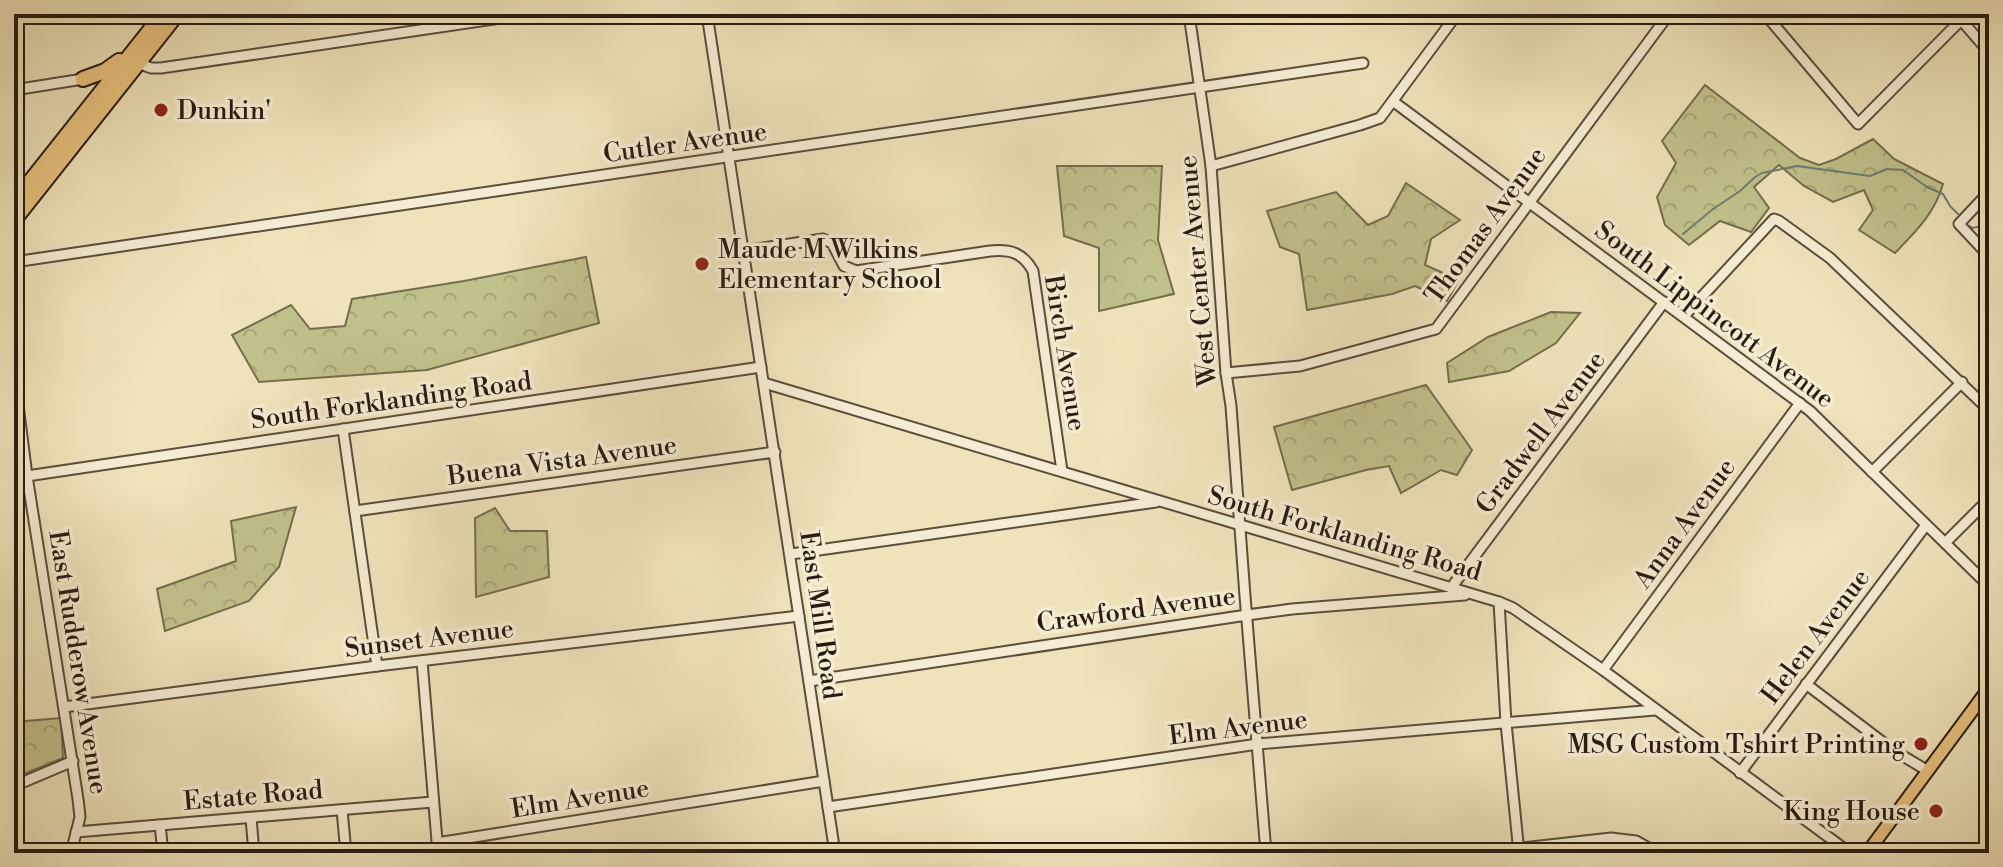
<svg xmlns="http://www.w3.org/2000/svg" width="2003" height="867" font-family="'Libre Bodoni',serif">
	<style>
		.forest { fill: url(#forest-crowns); stroke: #746e4e; stroke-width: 2 }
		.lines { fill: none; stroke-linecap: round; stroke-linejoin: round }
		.stream { stroke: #6d7d74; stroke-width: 2 }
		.minor-casing { stroke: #5a4e3c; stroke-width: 13 }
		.major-casing { stroke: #281c11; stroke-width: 15 }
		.highway-casing { stroke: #281c11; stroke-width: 18 }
		.minor { stroke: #f5edd3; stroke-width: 9 }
		.major { stroke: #e8c27e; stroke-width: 11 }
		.highway { stroke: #e8c27e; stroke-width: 14 }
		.poi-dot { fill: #8f2418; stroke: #f5edd3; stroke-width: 3 }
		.labels { text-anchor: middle; stroke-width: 7; stroke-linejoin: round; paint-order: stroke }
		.poi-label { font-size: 26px; fill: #281c11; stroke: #f5edd3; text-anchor: start }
		.street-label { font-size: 26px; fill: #281c11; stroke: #f5edd3 }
	</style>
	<defs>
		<pattern id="forest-crowns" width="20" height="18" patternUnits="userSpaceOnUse" patternTransform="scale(2)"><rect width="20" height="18" fill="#c1c18b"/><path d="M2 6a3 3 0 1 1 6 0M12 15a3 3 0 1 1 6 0" fill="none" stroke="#a6a577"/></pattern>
	</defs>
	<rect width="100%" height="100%" fill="#efe3bb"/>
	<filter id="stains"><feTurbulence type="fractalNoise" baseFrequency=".0025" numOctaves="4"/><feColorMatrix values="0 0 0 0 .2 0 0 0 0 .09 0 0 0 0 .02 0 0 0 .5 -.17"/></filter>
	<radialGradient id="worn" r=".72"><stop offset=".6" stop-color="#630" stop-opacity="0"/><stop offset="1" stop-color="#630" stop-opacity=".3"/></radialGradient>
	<g class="forest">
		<path d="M1705,85L1800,158L1819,165L1836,159L1873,139L1894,159L1943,184C1935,213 1916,231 1895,253L1859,230L1873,210L1864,190L1833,202L1804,186L1779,165L1754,187L1769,208L1751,232L1720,221L1689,245L1665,225L1657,197L1676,163L1662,141Z"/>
		<path d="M1057,166H1162L1158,240L1174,294L1099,311V248L1064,236Z"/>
		<path d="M1406,183L1460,220L1431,239L1425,265L1459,280L1447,301L1415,286L1392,294L1307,310L1299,254L1280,247L1267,211L1336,192L1368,225L1388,216Z"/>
		<path d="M586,257L599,323L427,370L259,382L232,335L291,305L310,329L345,326L352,299L464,281Z"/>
		<path d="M1551,312L1580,313L1556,343L1509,371L1449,382L1447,363L1488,337Z"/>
		<path d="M1426,385L1472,450L1457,475L1441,470L1401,493L1389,466L1366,470L1292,490L1274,427Z"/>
		<path d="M296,507L279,567L249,601L165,631L157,589L236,561L231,521Z"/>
		<path d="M495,508L510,531H547L549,577L476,597L475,518Z"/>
		<path d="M61,718L63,758L14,778V722Z"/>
	</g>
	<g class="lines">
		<g class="stream">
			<path d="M1969,226L1973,228L1989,224"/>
			<path d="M1683,234L1713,209L1740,191L1755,177L1762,173L1797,166L1870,176L1887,169L1903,170L1927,187L1943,194L1950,206L1958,214"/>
		</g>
		<defs>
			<g id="minor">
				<path d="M707,14L835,853"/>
				<path d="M1189,14L1211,166L1226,373L1231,406L1245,596L1266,853"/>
				<path d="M1765,14L1858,124L1961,20"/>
				<path d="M1956,14L1989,52"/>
				<path d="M138,63L151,68H161L529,14"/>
				<path d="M14,90L83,79"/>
				<path d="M1394,102L1810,411L1989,586"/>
				<path d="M1211,166L1360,125L1380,118L1457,14"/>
				<path d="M1989,192L1959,224L1989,256"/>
				<path d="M743,251L823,239L832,243L844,266L856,271L990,251C1011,249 1023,253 1033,271L1062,471"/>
				<path d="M14,262L1363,63"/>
				<path d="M1684,316L1774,219L1779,221L1830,258L1989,410"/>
				<path d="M14,373L27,476L78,799L80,817L71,853"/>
				<path d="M1226,373L1300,366L1436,329L1669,14"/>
				<path d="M764,383L1499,602L1513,608L1603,670L1850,853"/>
				<path d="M343,429L377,666"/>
				<path d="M1872,472L1962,382"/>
				<path d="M27,476L761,367"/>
				<path d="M355,511L775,452"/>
				<path d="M1945,543L1989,499"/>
				<path d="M791,554L1156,502"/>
				<path d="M1451,588L1664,302"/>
				<path d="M1499,602L1506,723L1519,853"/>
				<path d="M422,661L438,853"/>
				<path d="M1603,670L1800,403"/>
				<path d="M809,681L1247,615L1292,609L1465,595"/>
				<path d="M1806,684L1893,750L1928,771"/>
				<path d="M64,707L377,666L799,616"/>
				<path d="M1740,773L1926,525"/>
				<path d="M14,786L73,761"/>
				<path d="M828,807L1258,744L1655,710"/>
				<path d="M342,810L346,853"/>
				<path d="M251,818L254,853"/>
				<path d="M160,825L163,853"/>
				<path d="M76,832L433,802"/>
				<path d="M437,843L824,781"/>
				<path d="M1478,853L1611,838L1636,841L1657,853"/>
			</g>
			<path id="major" d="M1867,853L1989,688"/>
			<g id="highway">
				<path d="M83,79L105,71L119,61"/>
				<path d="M14,202L163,14"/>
				<path d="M14,220L177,14"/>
				<path d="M14,386L16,385"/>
			</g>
		</defs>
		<use href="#minor" class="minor-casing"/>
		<use href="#major" class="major-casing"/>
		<use href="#highway" class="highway-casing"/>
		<use href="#minor" class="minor"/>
		<use href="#major" class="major"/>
		<use href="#highway" class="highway"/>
	</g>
	<g class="poi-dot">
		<circle cx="161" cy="110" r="8"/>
		<circle cx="702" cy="264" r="8"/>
		<circle cx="1921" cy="744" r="8"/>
		<circle cx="1936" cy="811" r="8"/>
	</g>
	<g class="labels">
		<g class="poi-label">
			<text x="177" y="119">Dunkin'</text>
			<text x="718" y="258">Maude M Wilkins<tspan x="718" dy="30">Elementary School</tspan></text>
			<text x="1905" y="753" text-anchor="end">MSG Custom Tshirt Printing</text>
			<text x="1920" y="820" text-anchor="end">King House</text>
		</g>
		<g class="street-label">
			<text transform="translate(685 142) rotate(-8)" y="9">Cutler Avenue</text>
			<text transform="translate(1485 225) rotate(-54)" y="9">Thomas Avenue</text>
			<text transform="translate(1197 271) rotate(-95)" y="9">West Center Avenue</text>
			<text transform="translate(1715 314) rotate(37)" y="9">South Lippincott Avenue</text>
			<text transform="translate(1066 353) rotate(81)" y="9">Birch Avenue</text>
			<text transform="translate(391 400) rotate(-8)" y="9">South Forklanding Road</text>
			<text transform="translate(1540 432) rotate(-53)" y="9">Gradwell Avenue</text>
			<text transform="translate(562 460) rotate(-8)" y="9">Buena Vista Avenue</text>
			<text transform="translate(1684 523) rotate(-54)" y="9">Anna Avenue</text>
			<text transform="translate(1345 533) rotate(16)" y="9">South Forklanding Road</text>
			<text transform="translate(1136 609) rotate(-8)" y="9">Crawford Avenue</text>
			<text transform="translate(821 615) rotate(82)" y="9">East Mill Road</text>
			<text transform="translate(1815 636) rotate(-53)" y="9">Helen Avenue</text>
			<text transform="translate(429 638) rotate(-7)" y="9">Sunset Avenue</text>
			<text transform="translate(79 662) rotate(81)" y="9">East Rudderow Avenue</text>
			<text transform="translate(1238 727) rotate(-7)" y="9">Elm Avenue</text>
			<text transform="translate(253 795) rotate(-5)" y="9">Estate Road</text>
			<text transform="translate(580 798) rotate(-9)" y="9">Elm Avenue</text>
		</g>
	</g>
	<rect width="2003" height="867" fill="none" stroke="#efe3bb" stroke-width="48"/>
	<rect x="16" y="16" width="1971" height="835" fill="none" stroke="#281c11" stroke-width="4"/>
	<rect x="24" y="24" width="1955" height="819" fill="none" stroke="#281c11" stroke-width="2"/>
	<rect width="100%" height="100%" filter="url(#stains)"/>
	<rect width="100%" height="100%" fill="url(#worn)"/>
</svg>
